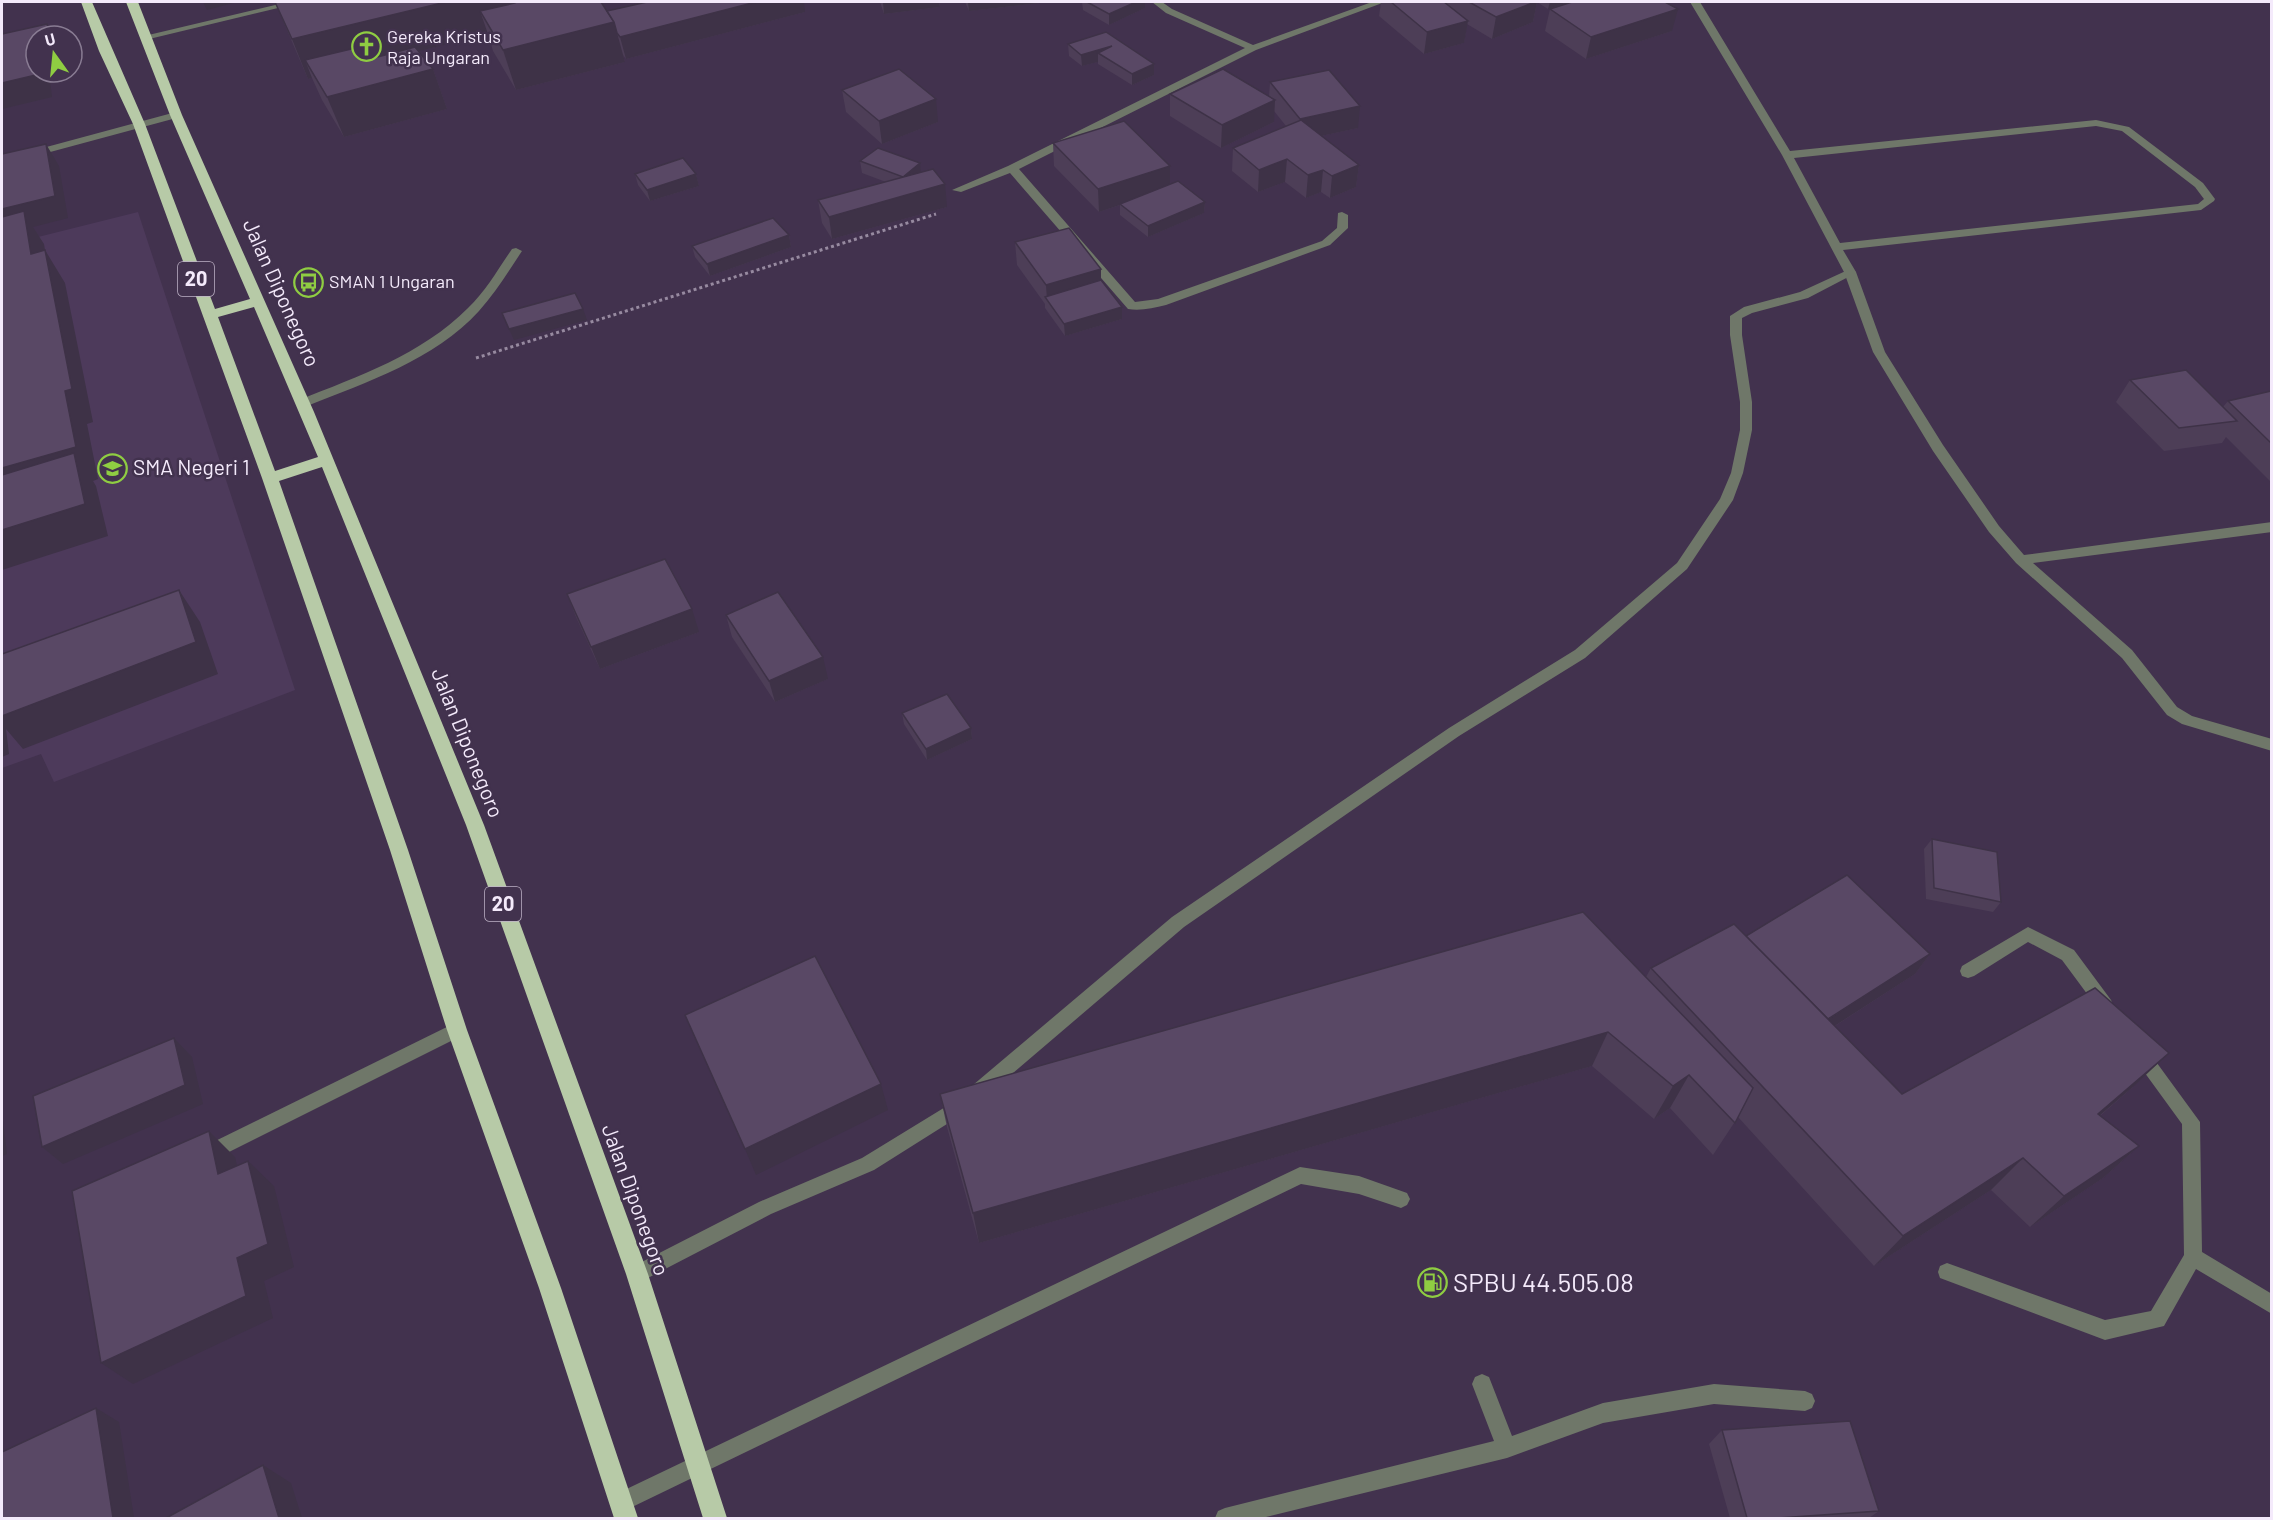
<svg xmlns="http://www.w3.org/2000/svg" width="2273" height="1520" font-family="Barlow,sans-serif">
	<style>
		.built { fill: #4d3a5b }
		.lines { fill: none; stroke-linecap: round; stroke-linejoin: round }
		.path { stroke: #978aa0; stroke-width: 3; stroke-dasharray: 3 3; stroke-linecap: butt }
		.lane { fill: #6f7769; fill-rule: evenodd }
		.street { fill: #6f7769; fill-rule: evenodd }
		.highway { fill: #b7caa7; fill-rule: evenodd }
		.wall { fill: #4d3e57 }
		.shaded-wall { fill: #3e3247 }
		.building { fill: #594865; stroke: #3e3247; stroke-width: 1.5 }
		.labels { text-anchor: middle; stroke-width: 5; stroke-linejoin: round; paint-order: stroke }
		.far-poi-label { font-size: 18px; fill: #f4eafb; stroke: #42324e; text-anchor: start }
		.shield { fill: #42324e; stroke: #bfb3c7; stroke-width: 1.5 }
		.shield-label { font-size: 20px; font-weight: bold; fill: #f4eafb }
		.street-label { font-size: 21px; fill: #f4eafb; stroke: #42324e }
		.poi-label { font-size: 21px; fill: #f4eafb; stroke: #42324e; text-anchor: start }
		.near-poi-label { font-size: 26px; fill: #f4eafb; stroke: #42324e; text-anchor: start }
	</style>
	<rect width="100%" height="100%" fill="#42324e"/>
	<path class="built" d="M138,212L295,690L54,782L41,754L2,768V246Z"/>
	<g class="lines">
		<path class="path" d="M476,358L936,214"/>
		<g class="lane">
			<path d="M176,112L181,115L180,117L2,165V159Z"/>
			<path d="M516,248L522,251C508,272 496,292 479,311C434,360 367,382 307,406H299V400C359,376 421,355 468,308C486,291 498,269 512,249Z"/>
			<path d="M1850,269L1856,272L1854,274L1808,298L1752,313L1742,318V335L1752,402V430L1743,473L1733,500L1687,569L1585,658L1459,736L1184,927L985,1097L979,1099L973,1097L970,1091L973,1085L1172,917L1449,728L1575,650L1677,563L1720,499L1731,473L1740,430V402L1730,335V316L1744,307L1800,292Z"/>
			<path d="M2028,927L2074,950L2111,1000L2113,1005L2111,1010L2105,1012L2099,1010L2062,960L2028,942L1974,976L1968,978L1962,976L1960,971L1962,966Z"/>
			<path d="M2140,1045L2146,1048L2200,1122L2202,1252L2272,1294V1314L2196,1269L2164,1326L2105,1340L1940,1278L1938,1272L1940,1266L1947,1263L2105,1320L2151,1311L2184,1255L2182,1124L2134,1058L2131,1053L2134,1048Z"/>
			<path d="M960,1098L966,1100L969,1106L966,1112L874,1170L771,1214L644,1280L637,1283L630,1280L628,1274L630,1268L759,1202L862,1158Z"/>
			<path d="M1300,1167L1359,1176L1407,1193L1410,1199L1407,1205L1401,1208L1359,1194L1301,1184L628,1509L621,1512L614,1509L611,1502L614,1495Z"/>
			<path d="M1482,1374L1489,1377L1512,1436L1603,1403L1714,1384L1805,1391L1812,1394L1815,1401L1812,1408L1805,1411L1714,1404L1603,1423L1507,1458L1262,1518H1215L1218,1511L1225,1508L1494,1441L1472,1384L1475,1377Z"/>
		</g>
		<g class="street">
			<path d="M288,2H303L145,40L140,37Z"/>
			<path d="M1152,2H1162L1172,9L1253,45L1372,2H1385L1256,50L1019,169L1135,302L1158,299L1322,241L1337,228L1338,213L1342,212L1348,215V228L1330,245L1166,305C1153,308 1141,311 1128,309L1010,173L961,192L952,190L1008,166L1245,48L1166,13Z"/>
			<path d="M1690,2H1700L1790,151L2096,120L2129,127L2203,183L2215,199L2214,201L2201,210L1843,250L1856,272L1885,352L1943,445L1999,526L2024,555L2272,522V532L2033,563L2132,650L2177,707L2192,716L2272,739V751L2182,724L2167,715L2122,658L2016,563L1989,532L1933,451L1873,352L1844,272L1782,155ZM2096,126L2122,131L2195,187L2204,199L2198,204L1840,243L1794,158Z"/>
			<path d="M457,1022L463,1025L465,1030L463,1035L213,1160L207,1162L201,1160L198,1154L201,1148Z"/>
		</g>
		<path class="highway" d="M81,2H92L145,124L215,309L250,299L170,115L126,2H138L182,115L314,412L484,825L648,1274L727,1518H703L626,1274L466,825L322,467L279,481L408,850L467,1030L561,1288L638,1518H614L539,1288L447,1030L390,850L262,478L133,124L99,51ZM254,307L318,457L275,471L218,317Z"/>
	</g>
	<g class="wall">
		<path d="M275,2H601L607,11L805,12L626,59L623,55L625,62L516,90L493,51L488,34L419,51L433,69L447,109L344,137L322,100L312,78L308,79Z"/>
		<path d="M880,2H939L940,7L884,14Z"/>
		<path d="M965,2H1048L969,11Z"/>
		<path d="M1082,2H1145V8L1109,25L1083,10Z"/>
		<path d="M1381,2H1568L1548,9L1537,2L1533,22L1492,39L1467,24L1464,43L1424,54L1379,16Z"/>
		<path d="M1550,9L1672,31L1586,59L1545,31Z"/>
		<path d="M1068,44L1154,64V75L1132,85L1098,64V62L1082,66L1069,56Z"/>
		<path d="M1270,82L1358,128L1321,136L1359,165L1356,187L1330,198L1321,192L1306,198L1285,182L1258,192L1232,171L1233,148L1286,126L1274,111V122L1221,148L1170,116V94L1269,96Z"/>
		<path d="M842,90L938,122L882,144L846,112Z"/>
		<path d="M1053,143L1170,166V184L1205,202L1204,213L1148,237L1120,215V205L1099,212L1054,166Z"/>
		<path d="M860,161L921,172L947,207L832,239L822,223L818,200L886,182L862,173Z"/>
		<path d="M635,174H696L699,186L650,201L638,185Z"/>
		<path d="M789,235L791,247L710,276L695,257L692,246Z"/>
		<path d="M1015,242L1101,280L1122,307V319L1065,336L1045,308V304L1017,265Z"/>
		<path d="M2130,380L2223,407L2228,401L2271,391V482L2226,437L2222,443L2164,451L2116,402Z"/>
		<path d="M567,594L699,632L600,669L576,617Z"/>
		<path d="M726,615L828,679L775,702L732,637Z"/>
		<path d="M902,713L971,728L972,739L927,760L904,724Z"/>
		<path d="M1932,839L2001,902L1993,912L1926,899L1924,849Z"/>
		<path d="M1746,936L1930,954L1915,974L1835,1026L1902,1094L2133,1087L2100,1116L2139,1146L2103,1178L2030,1227L1991,1190L1874,1266L1738,1117L1713,1155L1670,1108L1654,1119L1592,1066L979,1243L947,1127L940,1094L1646,977L1651,968Z"/>
		<path d="M1722,1430L1879,1511L1869,1518H1730L1709,1444Z"/>
	</g>
	<g class="shaded-wall">
		<path d="M203,2H237L207,10Z"/>
		<path d="M446,2H510L518,27L480,11L488,34L315,77L305,60L312,78L308,79L292,39Z"/>
		<path d="M756,2H804L805,12L626,59L620,37Z"/>
		<path d="M883,2H939L940,7L884,14Z"/>
		<path d="M968,2H1048L969,11Z"/>
		<path d="M1136,2H1145V8L1109,25V14Z"/>
		<path d="M1535,2H1537L1533,22L1492,39L1496,17Z"/>
		<path d="M1550,2H1568L1548,9Z"/>
		<path d="M1678,9L1672,31L1586,59L1591,37Z"/>
		<path d="M1468,21L1464,43L1424,54L1427,32Z"/>
		<path d="M614,22L625,62L516,90L503,50Z"/>
		<path d="M47,24L54,36H50Z"/>
		<path d="M1112,46L1098,53V62L1082,66L1081,55Z"/>
		<path d="M1154,64V75L1132,85V74Z"/>
		<path d="M433,69L447,109L344,137L327,97Z"/>
		<path d="M39,72H64L65,76L50,81L52,97L2,109V83Z"/>
		<path d="M936,99L938,122L882,144L879,121Z"/>
		<path d="M1275,100L1274,122L1221,148L1222,125Z"/>
		<path d="M1360,106L1358,128L1298,141L1300,119Z"/>
		<path d="M46,144L59,166L68,218L33,227L44,244L45,250L65,283L93,422L87,424L98,479L93,481L96,486L108,536L2,570V468L65,391L51,286L2,235V209Z"/>
		<path d="M1287,159L1285,182L1258,192L1259,170Z"/>
		<path d="M920,163L921,174L903,177Z"/>
		<path d="M1359,165L1356,187L1330,198L1332,176Z"/>
		<path d="M1170,166V188L1099,212L1098,189Z"/>
		<path d="M1323,170L1321,192L1306,198L1308,175Z"/>
		<path d="M696,174L699,186L650,201L647,190Z"/>
		<path d="M945,184L947,207L832,239L829,217Z"/>
		<path d="M1205,202L1204,213L1148,237V226Z"/>
		<path d="M789,235L791,247L710,276L707,264Z"/>
		<path d="M1101,269V292L1047,300L1046,285Z"/>
		<path d="M1122,307V319L1065,336L1064,324Z"/>
		<path d="M583,309L587,320L514,340L509,329Z"/>
		<path d="M179,590L200,622L218,674L23,749L6,729L9,754L2,757V708Z"/>
		<path d="M692,609L699,632L600,669L591,647Z"/>
		<path d="M823,657L828,679L775,702L769,681Z"/>
		<path d="M971,728L972,739L927,760L926,749Z"/>
		<path d="M1930,954L1915,974L1802,1047L1815,1028Z"/>
		<path d="M1608,1032L1592,1066L979,1243L973,1213Z"/>
		<path d="M174,1038L192,1057L203,1104L63,1164L42,1147Z"/>
		<path d="M2169,1053L2133,1087L2064,1146L2098,1114Z"/>
		<path d="M1689,1075L1670,1108L1654,1119L1673,1086Z"/>
		<path d="M881,1084L888,1110L756,1175L745,1149Z"/>
		<path d="M2,1113L7,1154L2,1156Z"/>
		<path d="M209,1131L235,1157L245,1199L218,1174Z"/>
		<path d="M2139,1146L2103,1178L2030,1227L2064,1196Z"/>
		<path d="M2023,1158L1991,1190L1874,1266L1903,1236Z"/>
		<path d="M248,1161L274,1186L294,1267L264,1281L273,1318L133,1384L101,1363L237,1258Z"/>
		<path d="M96,1408L119,1422L134,1518H113Z"/>
		<path d="M263,1465L291,1483L302,1518H279Z"/>
	</g>
	<g class="building">
		<path d="M275,2H446L292,39Z"/>
		<path d="M515,2H601L614,22L503,50L480,11L515,3Z"/>
		<path d="M647,2H756L620,37L617,33L614,22L607,11Z"/>
		<path d="M1087,2H1136L1109,14Z"/>
		<path d="M1391,2H1444L1468,21L1427,32Z"/>
		<path d="M1469,2H1535L1496,17Z"/>
		<path d="M1572,2H1665L1678,9L1591,37L1550,9Z"/>
		<path d="M47,24L50,36H36V72H39L40,74L2,83V34Z"/>
		<path d="M1106,32L1154,64L1132,74L1098,53L1112,46L1081,55L1068,44Z"/>
		<path d="M368,45L378,57L415,47L433,69L327,97L305,60Z"/>
		<path d="M899,69L936,99L879,121L842,90Z"/>
		<path d="M1223,69L1275,100L1222,125L1170,94Z"/>
		<path d="M1329,70L1360,106L1300,119L1270,82Z"/>
		<path d="M1301,120L1359,165L1332,176L1323,170L1308,175L1287,159L1259,170L1233,148Z"/>
		<path d="M1124,121L1170,166L1098,189L1053,143Z"/>
		<path d="M46,144L55,196L2,209V154Z"/>
		<path d="M878,148L920,163L903,177L860,161Z"/>
		<path d="M683,158L696,174L647,190L635,174Z"/>
		<path d="M933,169L945,184L829,217L818,200Z"/>
		<path d="M1178,181L1205,202L1148,226L1120,204Z"/>
		<path d="M24,211L31,254L45,250L72,389L65,391L76,447L2,468V217Z"/>
		<path d="M773,218L789,235L707,264L692,246Z"/>
		<path d="M1069,228L1101,269L1046,285L1015,242Z"/>
		<path d="M1101,280L1122,307L1064,324L1045,297Z"/>
		<path d="M575,293L583,309L509,329L502,313Z"/>
		<path d="M2186,370L2237,421L2179,428L2130,380Z"/>
		<path d="M2271,391V443L2228,401Z"/>
		<path d="M74,453L85,504L2,530V475Z"/>
		<path d="M665,559L692,609L591,647L567,594Z"/>
		<path d="M179,590L196,642L2,716V654Z"/>
		<path d="M778,592L823,657L769,681L726,615Z"/>
		<path d="M947,694L971,728L926,749L902,713Z"/>
		<path d="M1932,839L1997,852L2001,902L1934,888Z"/>
		<path d="M1847,875L1930,954L1828,1019L1746,936Z"/>
		<path d="M1583,912L1753,1088L1735,1123L1689,1075L1673,1086L1608,1032L973,1213L940,1094Z"/>
		<path d="M1734,924L1902,1094L2095,988L2169,1053L2098,1114L2139,1146L2064,1196L2023,1158L1903,1236L1651,968Z"/>
		<path d="M815,956L881,1084L745,1149L685,1015Z"/>
		<path d="M174,1038L185,1085L42,1147L33,1096Z"/>
		<path d="M209,1131L218,1174L248,1161L268,1244L237,1258L246,1296L101,1363L72,1191Z"/>
		<path d="M96,1408L113,1518H2V1452Z"/>
		<path d="M1850,1421L1879,1511L1777,1518H1747L1722,1430Z"/>
		<path d="M263,1465L279,1518H166Z"/>
	</g>
	<defs>
		<symbol id="church-ring" viewBox="-11 -11 22 22"><circle r="9.5" fill="#42324e" stroke="#8fcd42" stroke-width="1.5"/><path d="M-1.2-6h2.4v3.5h3.3v2.4h-3.3V6h-2.4V-.1h-3.3v-2.4h3.3Z" fill="#8fcd42"/></symbol>
		<symbol id="bus-ring" viewBox="-11 -11 22 22"><circle r="9.5" fill="#42324e" stroke="#8fcd42" stroke-width="1.5"/><path d="M-5-6H5V4H4V6H2V4H-2V6H-4V4H-5ZM-3.5-4V0h7V-4ZM-3.5 1.2v1.5H-2V1.2ZM2 1.2v1.5H3.5V1.2Z" fill="#8fcd42"/></symbol>
		<symbol id="school-ring" viewBox="-11 -11 22 22"><circle r="9.5" fill="#42324e" stroke="#8fcd42" stroke-width="1.5"/><path d="M0-5L7-2L0 1L-7-2ZM-4 1L0 2.5L4 1V4Q0 6-4 4Z" fill="#8fcd42"/></symbol>
		<symbol id="fuel-ring" viewBox="-11 -11 22 22"><circle r="9.5" fill="#42324e" stroke="#8fcd42" stroke-width="1.5"/><path d="M-5.5-6h7V0h2V4h1.3V-2.5L3-4.5l.8-.8L6-3V5H2.5V1h-1V6h-7ZM-4.2-4.7v3.2H.2V-4.7Z" fill="#8fcd42"/></symbol>
	</defs>
	<g fill-rule="evenodd">
		<use href="#church-ring" x="350" y="30" width="33" height="33"/>
		<use href="#bus-ring" x="292" y="266" width="33" height="33"/>
		<use href="#school-ring" x="96" y="452" width="33" height="33"/>
		<use href="#fuel-ring" x="1416" y="1266" width="33" height="33"/>
	</g>
	<g class="labels">
		<g class="far-poi-label">
			<text x="387" y="43">Gereka Kristus<tspan x="387" dy="21">Raja Ungaran</tspan></text>
			<text x="329" y="288">SMAN 1 Ungaran</text>
		</g>
		<g class="shield">
			<rect x="178" y="262" width="36" height="34" rx="4.5"/>
			<rect x="485" y="887" width="36" height="34" rx="4.5"/>
		</g>
		<g class="shield-label">
			<text x="196" y="286">20</text>
			<text x="503" y="911">20</text>
		</g>
		<g class="street-label">
			<text transform="translate(281 293) rotate(66)" y="7">Jalan Diponegoro</text>
			<text transform="translate(467 743) rotate(68)" y="7">Jalan Diponegoro</text>
			<text transform="translate(635 1200) rotate(70)" y="7">Jalan Diponegoro</text>
		</g>
		<g class="poi-label">
			<text x="133" y="475">SMA Negeri 1</text>
		</g>
		<g class="near-poi-label">
			<text x="1453" y="1292">SPBU 44.505.08</text>
		</g>
	</g>
	<rect width="2273" height="1520" fill="none" stroke="#f4eafb" stroke-width="6"/>
	<g transform="translate(54 54) rotate(345)"><circle r="28" fill="#42324e" stroke="#897c93" stroke-width="1.5"/>
	<path d="M0-4.5L10 22L0 15L-10 22Z" fill="#8fcd42"/>
	<text y="-9" font-size="16" font-weight="bold" text-anchor="middle" fill="#f4eafb">U</text>
	</g>
</svg>
